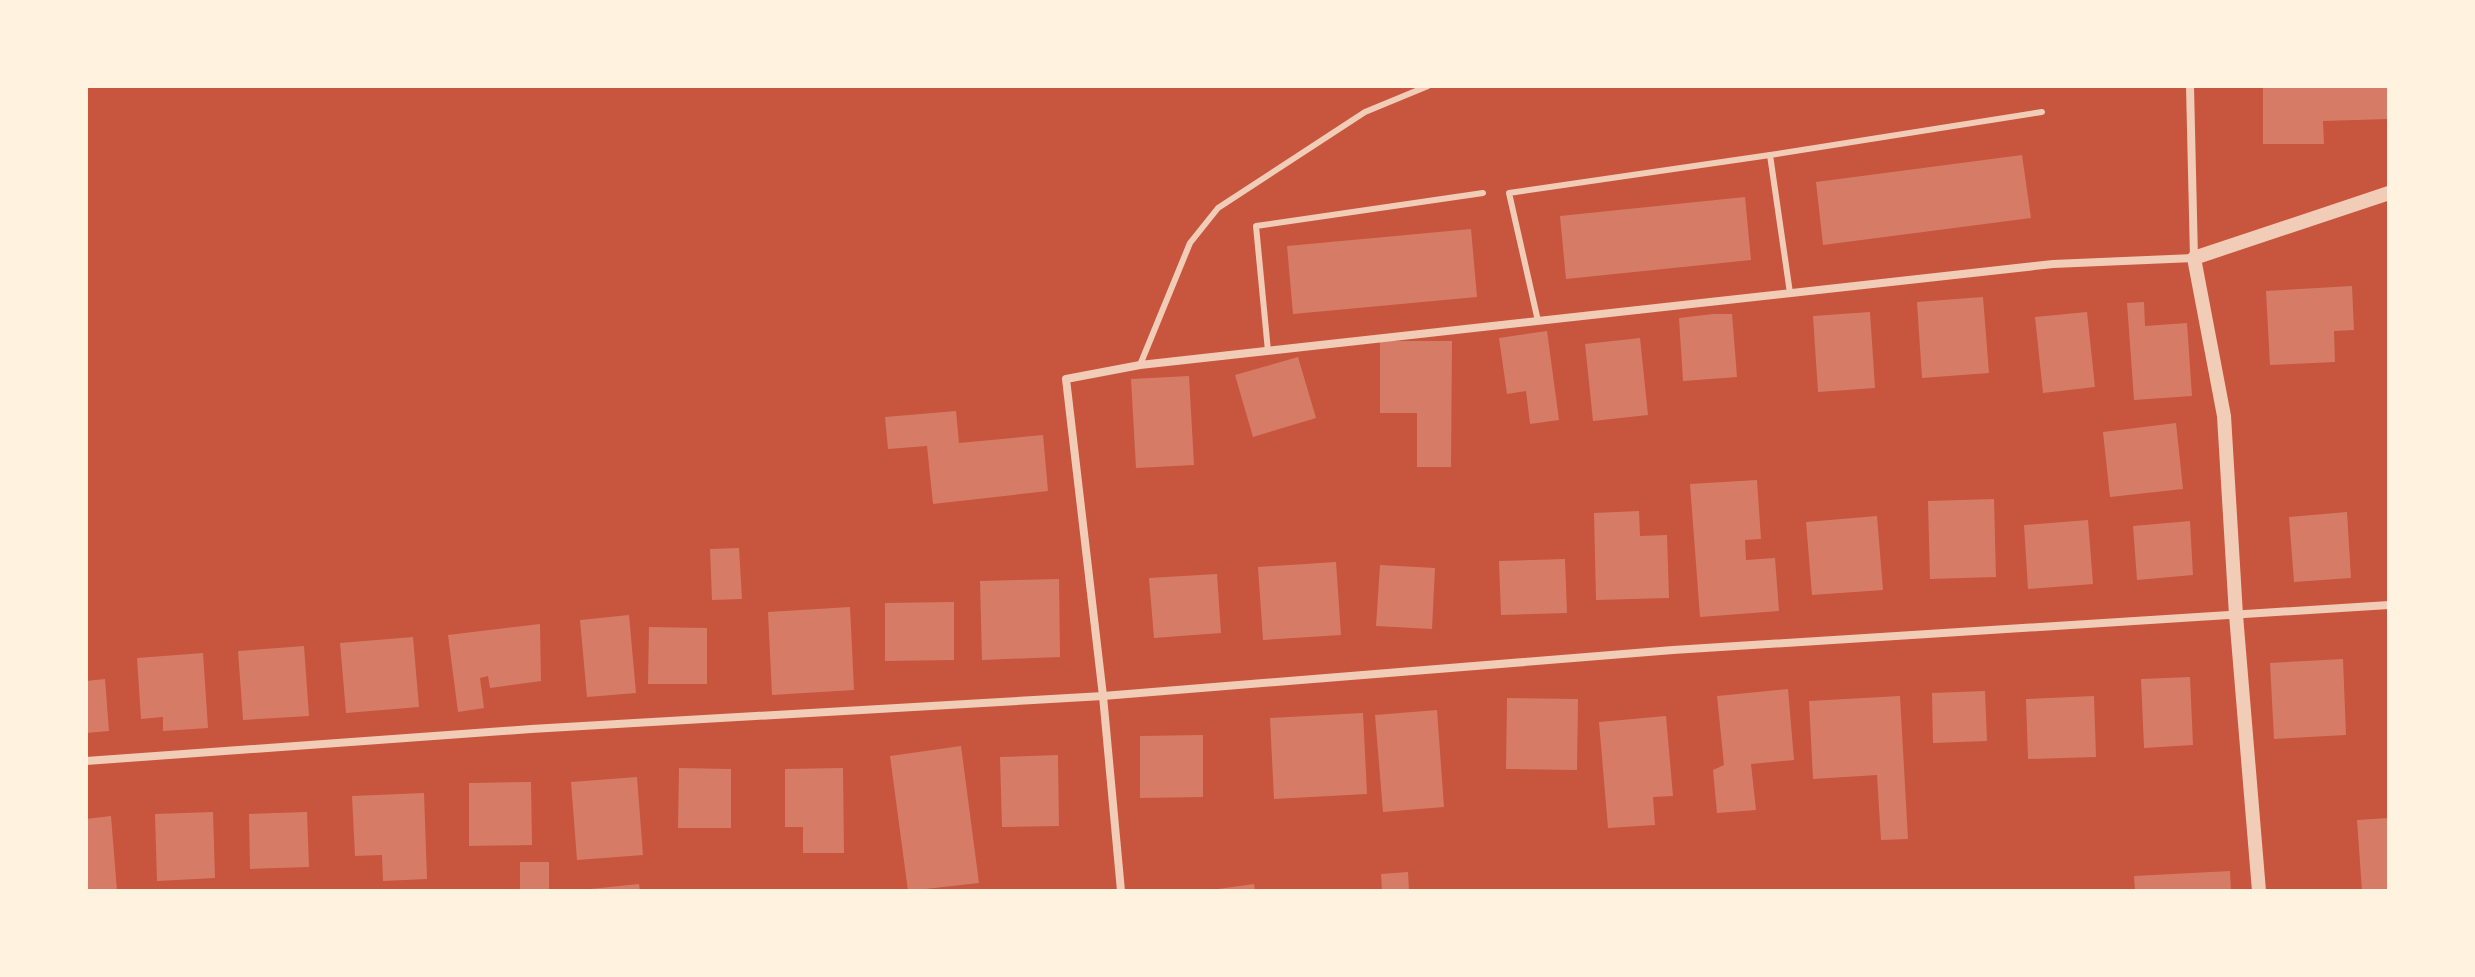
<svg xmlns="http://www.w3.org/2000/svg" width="2475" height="977" font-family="Roboto,sans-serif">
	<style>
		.building { fill: #d67c66 }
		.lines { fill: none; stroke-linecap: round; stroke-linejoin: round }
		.service { stroke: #f1ccb7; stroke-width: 6 }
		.minor { stroke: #f1ccb7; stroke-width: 8 }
		.tertiary { stroke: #f1ccb7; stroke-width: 14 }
	</style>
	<rect width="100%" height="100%" fill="#c8553d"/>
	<g class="building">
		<path d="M2263,86H2389V119L2323,121L2324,144H2263Z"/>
		<path d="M2022,155L2031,218L1823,245L1816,182Z"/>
		<path d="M1745,197L1751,260L1566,279L1560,216Z"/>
		<path d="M1471,229L1477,297L1293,314L1287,246Z"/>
		<path d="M2352,286L2354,330L2334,331L2335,362L2270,365L2266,291Z"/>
		<path d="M1983,297L1989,373L1922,378L1917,302Z"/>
		<path d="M2144,302L2145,326L2187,323L2192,396L2134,400L2127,303Z"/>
		<path d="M1870,312L1875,388L1818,392L1813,316Z"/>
		<path d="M2087,312L2095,387L2043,393L2035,317Z"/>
		<path d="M1713,314H1732L1737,377L1683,381L1679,318Z"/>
		<path d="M1547,331L1559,420L1530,424L1526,391L1507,394L1499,338Z"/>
		<path d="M1640,338L1648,415L1593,421L1585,344Z"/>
		<path d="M1380,341H1452L1451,467H1417V413H1380Z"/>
		<path d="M1298,357L1316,418L1253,437L1235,375Z"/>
		<path d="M1189,376L1194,465L1136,468L1131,379Z"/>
		<path d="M956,411L959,443L1043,435L1048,491L933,504L927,446L888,449L885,417Z"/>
		<path d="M2176,423L2183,489L2110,497L2103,432Z"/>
		<path d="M1757,480L1761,539L1745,540L1746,560L1775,558L1779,611L1700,617L1690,484Z"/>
		<path d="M1994,499L1996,577L1930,579L1928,501Z"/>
		<path d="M1639,511L1640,536L1667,535L1669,598L1596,600L1594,513Z"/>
		<path d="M2347,512L2351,578L2294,582L2289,517Z"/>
		<path d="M1877,516L1883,590L1812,595L1806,522Z"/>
		<path d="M2088,520L2093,584L2028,589L2024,525Z"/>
		<path d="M2190,521L2193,575L2137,580L2133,526Z"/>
		<path d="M739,548L742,599L712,600L710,549Z"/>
		<path d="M1565,559L1567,613L1501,615L1499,561Z"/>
		<path d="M1336,562L1341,635L1263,640L1258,567Z"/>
		<path d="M1380,565L1435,568L1432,629L1376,626Z"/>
		<path d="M1217,574L1221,633L1154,638L1149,578Z"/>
		<path d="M1059,579L1060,657L982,660L980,581Z"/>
		<path d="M954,602V660L885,661V603Z"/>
		<path d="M850,607L854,690L772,695L768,612Z"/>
		<path d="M629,615L636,693L587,697L580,620Z"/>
		<path d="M540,624L541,681L490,688L488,676L480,678L484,708L458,712L448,635Z"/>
		<path d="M649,627L707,628V684H648Z"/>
		<path d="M413,637L419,707L346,713L340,643Z"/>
		<path d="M304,646L309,716L243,720L238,651Z"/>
		<path d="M203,653L208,728L163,731V717L141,719L137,658Z"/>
		<path d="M2343,659L2346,735L2274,739L2270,663Z"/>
		<path d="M2190,677L2193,745L2144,748L2141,679Z"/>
		<path d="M105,679L109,731L86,733V681Z"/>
		<path d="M1788,689L1794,760L1751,764L1756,810L1717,813L1713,770L1724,765L1717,696Z"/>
		<path d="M1985,691L1987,741L1933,743L1932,693Z"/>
		<path d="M1900,696L1908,839L1881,840L1877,775L1813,779L1809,701Z"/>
		<path d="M2094,696L2096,757L2028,759L2026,699Z"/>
		<path d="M1507,698L1578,699L1577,770L1506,769Z"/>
		<path d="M1437,710L1444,807L1383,812L1375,715Z"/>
		<path d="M1363,713L1367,794L1274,799L1270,718Z"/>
		<path d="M1666,716L1673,796L1653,797L1655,825L1608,828L1599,722Z"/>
		<path d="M1203,735V797L1140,798V736Z"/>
		<path d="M961,746L979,883L908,891L890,756Z"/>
		<path d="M1058,755L1059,826L1002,827L1000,757Z"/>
		<path d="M679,768L731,769V828H678Z"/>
		<path d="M843,768L844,853H803V827H785V769Z"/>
		<path d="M637,777L643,855L577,860L571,782Z"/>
		<path d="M531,782L532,845L469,846V783Z"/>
		<path d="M424,793L427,879L383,881L382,855L355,856L352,796Z"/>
		<path d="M213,812L215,878L157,881L155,814Z"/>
		<path d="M307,812L309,867L250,869L249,814Z"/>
		<path d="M111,816L117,891H86V819Z"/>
		<path d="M2389,818V891H2362L2357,820Z"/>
		<rect x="520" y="862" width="29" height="29"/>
		<path d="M2230,871L2231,891H2135L2134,876Z"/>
		<path d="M1408,872L1409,891H1382L1381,874Z"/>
		<path d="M639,884L640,891H590V889Z"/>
		<path d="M1254,884L1255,891H1218V889Z"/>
	</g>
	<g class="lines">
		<g class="service">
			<path d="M1790,293L1770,155L2042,112"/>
			<path d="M1538,321L1509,193L1770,155"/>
			<path d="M1268,351L1256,226L1483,193"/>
			<path d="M1140,365L1190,243L1218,208L1365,112L1428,86"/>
		</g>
		<g class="minor">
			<path d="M86,761L531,729L1103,696L1673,650L2389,605"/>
			<path d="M1121,891L1103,696L1066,379L1140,365L2053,264L2194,258L2190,86"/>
		</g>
		<path class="tertiary" d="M2259,891L2236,615L2224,416L2194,258L2389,193"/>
	</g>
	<rect width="2475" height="977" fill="none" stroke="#fff3e0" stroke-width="176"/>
</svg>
